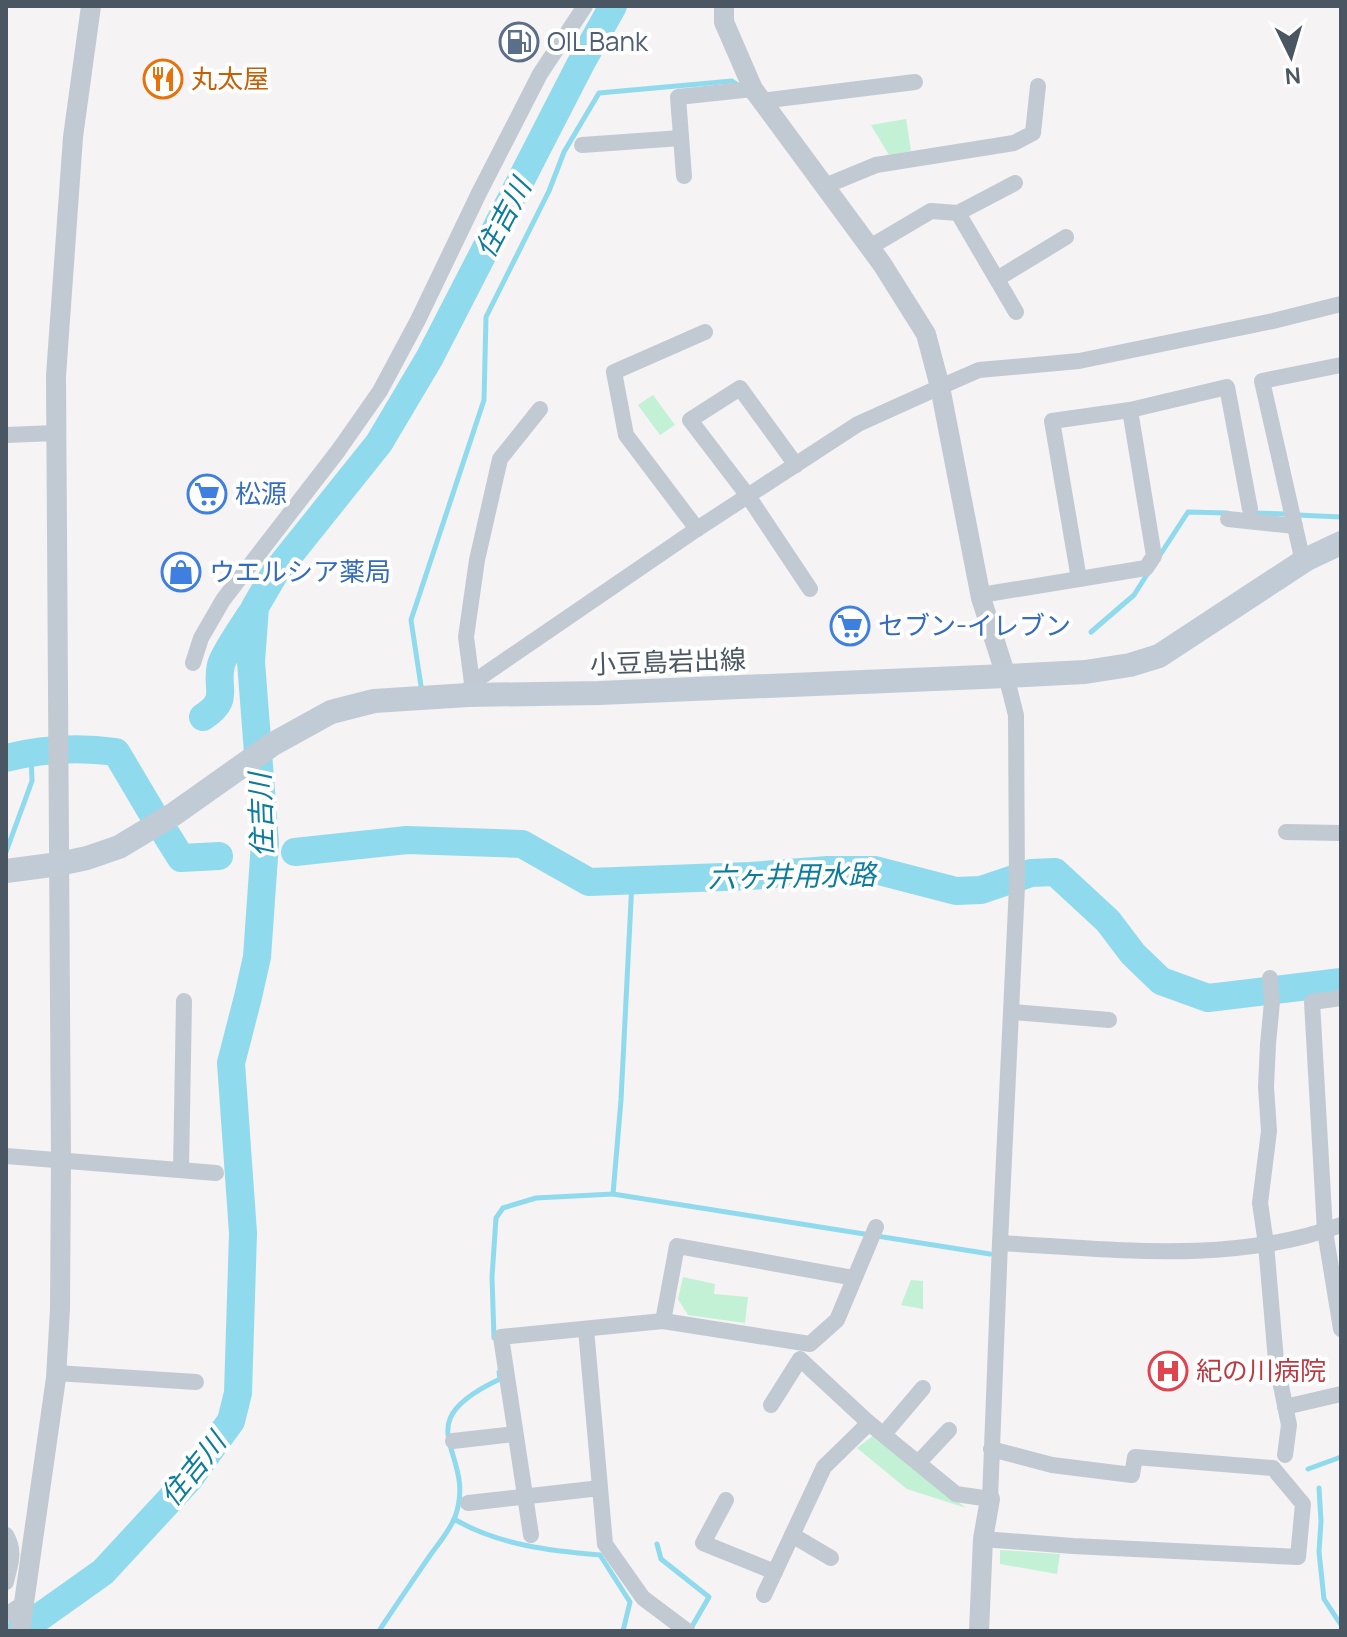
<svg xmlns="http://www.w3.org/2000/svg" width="1347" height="1637" font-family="Manrope,'Noto Sans JP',sans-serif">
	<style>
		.green { fill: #c3f1d5 }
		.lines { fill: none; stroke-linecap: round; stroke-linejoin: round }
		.stream { stroke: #90daee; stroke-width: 5 }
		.river { stroke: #90daee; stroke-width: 28 }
		.minor { stroke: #c1cad2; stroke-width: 16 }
		.tertiary { stroke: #c1cad2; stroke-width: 20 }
		.secondary { stroke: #c1cbd6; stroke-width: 24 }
		.labels { text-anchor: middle; stroke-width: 8; stroke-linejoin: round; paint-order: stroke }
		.service-label { font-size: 26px; fill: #4e5e75; stroke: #fff; text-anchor: start }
		.food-label { font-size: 26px; fill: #c56008; stroke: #fff; text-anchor: start }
		.shop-label { font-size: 26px; fill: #366cbe; stroke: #fff; text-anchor: start }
		.street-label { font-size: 26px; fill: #4a5661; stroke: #fff }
		.health-label { font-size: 26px; fill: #be3a42; stroke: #fff; text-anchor: start }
		.water-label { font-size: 28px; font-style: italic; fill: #0c7c9b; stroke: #fff }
	</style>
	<rect width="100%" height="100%" fill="#f5f3f3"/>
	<g class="green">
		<path d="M906,119L911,151L889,155L871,125Z"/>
		<path d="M653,395L675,425L660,435L638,405Z"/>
		<path d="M683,1277L715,1284L714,1294L748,1297L745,1323L688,1315L678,1299Z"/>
		<path d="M911,1280L923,1281V1309L901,1305Z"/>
		<path d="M874,1435L966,1508L907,1489L857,1448Z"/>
		<path d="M1000,1550L1060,1554L1057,1574L1000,1564Z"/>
	</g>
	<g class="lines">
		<g class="stream">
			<path d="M1253,513L1287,514"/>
			<path d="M1297,515L1341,517"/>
			<path d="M1158,558L1188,512L1227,513"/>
			<path d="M1091,632L1134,595L1148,573"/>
			<path d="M421,686L411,620L484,400L486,317L549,191L564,152L599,93L732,81L739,86"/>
			<path d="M6,852L32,781L31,752"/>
			<path d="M613,1194L990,1254"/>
			<path d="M494,1338L492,1277L496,1218L503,1208L536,1198L613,1194L621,1100L632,881"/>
			<path d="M1308,1469L1341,1457"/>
			<path d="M1319,1488L1321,1521L1319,1552L1324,1599L1341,1625"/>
			<path d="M454,1519C498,1545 551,1551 600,1555L630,1602L623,1631"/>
			<path d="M657,1544L661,1559L709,1597L690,1630"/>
			<path d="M379,1631C396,1605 414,1579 431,1554C439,1543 450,1530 455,1517C479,1451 400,1426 500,1379L499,1372"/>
		</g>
		<g class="river">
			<path d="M203,717C231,699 215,689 221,665C223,655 244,625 251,614"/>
			<path d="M6,758C42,749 79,747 116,752L151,811"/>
			<path d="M166,834L181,858L219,856"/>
			<path d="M295,852L407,840L522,844L589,882L750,876L828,870H875L956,891L981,890L1031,873L1055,872L1108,921L1133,954L1161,981L1208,998L1341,982"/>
			<path d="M20,1631L103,1572L189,1479L231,1421L238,1393L243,1233L231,1063L248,997L257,957L265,843L251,662L255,607L275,573L379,443L430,357L580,65L613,6"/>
		</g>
		<g class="minor">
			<path d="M761,101L915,82"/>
			<path d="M582,145L681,138"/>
			<path d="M684,176L678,97L753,89"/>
			<path d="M825,186L876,165L1014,143L1033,133L1038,86"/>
			<path d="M958,213L1015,183"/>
			<path d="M870,247L931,211L958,213L1016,312"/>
			<path d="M997,279L1066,237"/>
			<path d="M6,435L56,433"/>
			<path d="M796,465L740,388L690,420L748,496L810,589"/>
			<path d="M1228,519L1295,526"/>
			<path d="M697,529L626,435L614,372L705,332"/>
			<path d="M1303,562L1262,381L1341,365"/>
			<path d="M1079,579L1052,421L1130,410L1227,387L1250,509"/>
			<path d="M981,595L1146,568L1154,556L1130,410"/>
			<path d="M193,663L201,638L223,600L338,451L380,391L418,320L479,193L540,74L585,6"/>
			<path d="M472,683L466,637L477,560L500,459L540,409"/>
			<path d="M468,695L472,683L697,529L858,424L940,387L979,370L1079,361L1273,321L1341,304"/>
			<path d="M1286,832L1341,833"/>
			<path d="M1270,978L1272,1002L1268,1044L1266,1087L1269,1131L1260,1203L1266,1244L1276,1361L1289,1425L1285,1455"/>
			<path d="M1341,998L1312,1002L1325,1231L1341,1329"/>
			<path d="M1012,1012L1109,1020"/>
			<path d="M6,1156L216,1173"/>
			<path d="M181,1170L184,1001"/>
			<path d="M1000,1243C1112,1249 1233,1265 1341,1225"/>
			<path d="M663,1321L677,1246L854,1278"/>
			<path d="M586,1329L605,1544L643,1598L687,1631"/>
			<path d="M56,1373L196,1382"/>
			<path d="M771,1405L800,1359L869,1423L956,1494L990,1499L1000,1243L1017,886L1016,715L1006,676"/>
			<path d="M1285,1407L1341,1394"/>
			<path d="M884,1434L923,1388"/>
			<path d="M453,1441L515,1434"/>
			<path d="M918,1463L949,1430"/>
			<path d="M726,1500L703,1543L775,1572"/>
			<path d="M468,1503L600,1488"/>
			<path d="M6,1535C16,1553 10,1563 6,1582"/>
			<path d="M531,1535L501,1337L663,1321L810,1344L837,1320L876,1227"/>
			<path d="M792,1535L831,1558"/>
			<path d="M983,1539L1073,1546L1298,1557L1303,1504L1273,1468L1135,1457L1132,1475L1052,1465L991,1449"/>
			<path d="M764,1595L824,1467L869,1423"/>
			<path d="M6,1615L23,1604"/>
		</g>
		<g class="tertiary">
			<path d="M724,6V22L753,89L882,264L926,334L940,387L981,598L1006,676"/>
			<path d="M20,1631L56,1378L60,1309L61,1160L56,376L73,137L91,6"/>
			<path d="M979,1631L983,1539L990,1499"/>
		</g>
		<path class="secondary" d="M6,871L59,864L87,858L119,847L174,814L273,744L331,712L374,701L468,695L599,693L1006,676L1085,672L1130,665L1159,656L1307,559L1341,543"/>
	</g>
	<defs>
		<symbol id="fuel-ring" viewBox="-11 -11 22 22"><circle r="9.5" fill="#fff" stroke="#5c6f8a" stroke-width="1.5"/><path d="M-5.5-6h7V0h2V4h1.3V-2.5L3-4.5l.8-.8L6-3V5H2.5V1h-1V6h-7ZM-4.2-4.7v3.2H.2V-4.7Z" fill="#5c6f8a"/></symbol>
		<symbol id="restaurant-ring" viewBox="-11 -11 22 22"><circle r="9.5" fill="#fff" stroke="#e8710a" stroke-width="1.5"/><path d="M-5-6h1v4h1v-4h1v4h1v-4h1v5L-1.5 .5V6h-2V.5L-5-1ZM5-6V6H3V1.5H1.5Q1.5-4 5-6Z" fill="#e8710a"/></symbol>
		<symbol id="supermarket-ring" viewBox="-11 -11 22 22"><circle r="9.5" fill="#fff" stroke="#3f7fe0" stroke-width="1.5"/><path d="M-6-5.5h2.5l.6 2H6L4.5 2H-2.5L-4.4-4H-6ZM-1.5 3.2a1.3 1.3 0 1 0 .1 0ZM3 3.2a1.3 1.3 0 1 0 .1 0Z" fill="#3f7fe0"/></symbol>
		<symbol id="shop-ring" viewBox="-11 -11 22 22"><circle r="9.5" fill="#fff" stroke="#3f7fe0" stroke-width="1.5"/><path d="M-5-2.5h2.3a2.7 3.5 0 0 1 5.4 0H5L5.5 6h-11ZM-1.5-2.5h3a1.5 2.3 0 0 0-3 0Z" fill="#3f7fe0"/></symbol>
		<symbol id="hospital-ring" viewBox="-11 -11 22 22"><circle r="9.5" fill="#fff" stroke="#e0444e" stroke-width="1.5"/><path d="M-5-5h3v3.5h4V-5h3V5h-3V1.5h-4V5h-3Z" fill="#e0444e"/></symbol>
	</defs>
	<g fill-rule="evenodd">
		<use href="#fuel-ring" x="497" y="20" width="44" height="44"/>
		<use href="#restaurant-ring" x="141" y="57" width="44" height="44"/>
		<use href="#supermarket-ring" x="185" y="472" width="44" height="44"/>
		<use href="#shop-ring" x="159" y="550" width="44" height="44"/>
		<use href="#supermarket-ring" x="828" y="604" width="44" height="44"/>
		<use href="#hospital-ring" x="1146" y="1349" width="44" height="44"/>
	</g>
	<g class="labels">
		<g class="service-label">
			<text x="547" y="51">OIL Bank</text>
		</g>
		<g class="food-label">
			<text x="191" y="88">丸太屋</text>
		</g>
		<g class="shop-label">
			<text x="235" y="503">松源</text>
			<text x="209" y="581">ウエルシア薬局</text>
			<text x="878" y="635">セブン-イレブン</text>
		</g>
		<g class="street-label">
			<text transform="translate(668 662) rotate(-2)" y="9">小豆島岩出線</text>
		</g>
		<g class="health-label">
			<text x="1196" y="1380">紀の川病院</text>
		</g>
		<g class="water-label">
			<text transform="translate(503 218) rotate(-62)" y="10">住吉川</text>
			<text transform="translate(261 815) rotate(-92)" y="10">住吉川</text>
			<text transform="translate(792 876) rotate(-1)" y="10">六ヶ井用水路</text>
			<text transform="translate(193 1469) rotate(-51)" y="10">住吉川</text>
		</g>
	</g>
	<rect width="1347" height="1637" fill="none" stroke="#4a5661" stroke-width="16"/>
	<g transform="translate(1291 56) rotate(175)" stroke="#ffffff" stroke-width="6" paint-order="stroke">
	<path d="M0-6L14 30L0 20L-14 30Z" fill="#4a5661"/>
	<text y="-12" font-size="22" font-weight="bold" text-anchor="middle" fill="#4a5661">N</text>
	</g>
</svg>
